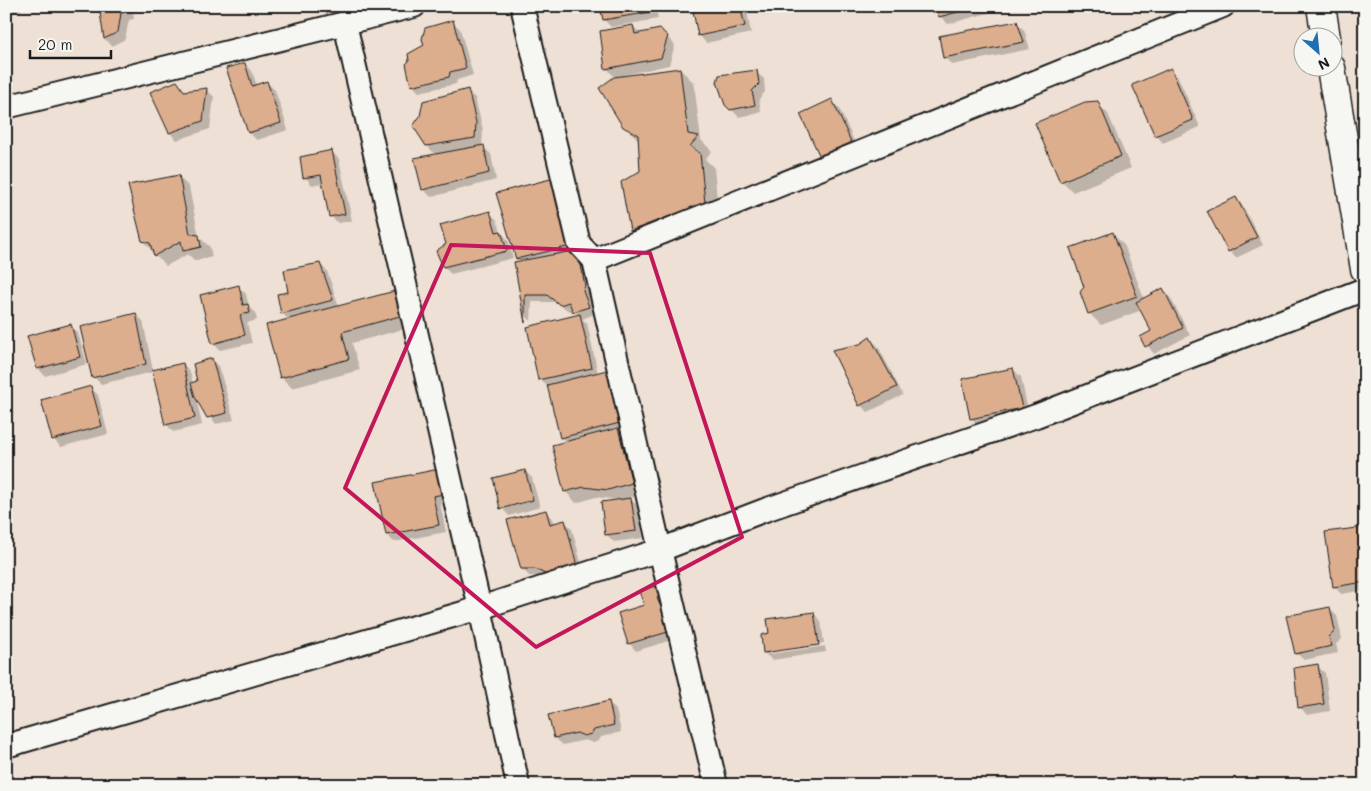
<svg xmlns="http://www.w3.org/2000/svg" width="1371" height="791" font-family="Mali,sans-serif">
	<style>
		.shadow { fill: #0003 }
		.building { fill: #dcae8e; stroke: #1c1c1c }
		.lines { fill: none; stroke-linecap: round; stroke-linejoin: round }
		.street-casing { stroke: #1c1c1c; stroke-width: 26 }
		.secondary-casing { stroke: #1c1c1c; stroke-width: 31 }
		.street { stroke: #f6f6f2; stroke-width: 22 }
		.secondary { stroke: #f6f6f2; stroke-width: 28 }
		.marked { fill: none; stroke: #c2185b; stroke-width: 4; stroke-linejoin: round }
	</style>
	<rect width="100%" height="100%" fill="#eee0d4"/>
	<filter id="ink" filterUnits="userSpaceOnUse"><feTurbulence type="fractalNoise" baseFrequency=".02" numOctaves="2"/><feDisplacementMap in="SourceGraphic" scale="10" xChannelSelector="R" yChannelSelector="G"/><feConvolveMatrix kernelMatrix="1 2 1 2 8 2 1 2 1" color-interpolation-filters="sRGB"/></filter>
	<g filter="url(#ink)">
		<g class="shadow">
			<path d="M6,6H20L21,11L6,15Z"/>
			<path d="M100,6H132L134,19L129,20L125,39L112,46L105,39Z"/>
			<path d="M602,6H661V7L656,8L658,19L611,27L604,20Z"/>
			<path d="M722,6H746L751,33L706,43L699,35Z"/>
			<path d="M937,6H1014L948,24L940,16Z"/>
			<path d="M452,21L460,29L473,75L457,80L456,84L419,92L412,85L425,46Z"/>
			<path d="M1016,22L1024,30L1030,49L952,65L944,57Z"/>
			<path d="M633,26L641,34L667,37L675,45L669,65L615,77L607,69L601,32Z"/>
			<path d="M244,64L252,71L257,86L267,83L275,90L288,130L257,140L249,133Z"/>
			<path d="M680,69L694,83L701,140L712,151L705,159L714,168L719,218L645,245L631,231L622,183L641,172L640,141L624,126Z"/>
			<path d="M1170,70L1178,77L1200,127L1163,143L1156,135Z"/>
			<path d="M756,72L764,79L765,92L759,99L761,112L739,117L731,109Z"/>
			<path d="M177,82L185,92L207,90L214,97L210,129L177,140L170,133Z"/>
			<path d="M467,91L475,98L483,130L482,146L491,154L496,180L431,197L423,189L436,155L427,146L421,117Z"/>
			<path d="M831,101L839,108L859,152L802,114Z"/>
			<path d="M1097,103L1108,114L1131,168L1073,192L1062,181L1037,124Z"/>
			<path d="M332,152L339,159L352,221L338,223L330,216L324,183L312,185L305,177Z"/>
			<path d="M569,175L580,186L589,255L592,294L590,299L595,314L582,319L587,323L598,374L615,369L643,494L629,498L638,506L643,538L614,542L607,535L619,500L596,497L576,503L565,491L566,442L561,437L548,386L540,379L579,316L574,310L569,311L556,302H532L531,321L525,315L515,263L521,262L517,258Z"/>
			<path d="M178,176L189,187L199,237L210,247L212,257L195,261L188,254L166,266L143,241Z"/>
			<path d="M1236,198L1243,206L1263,245L1236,258L1229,251Z"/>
			<path d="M490,213L497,220L501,232L508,240L513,258L451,274L444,267Z"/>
			<path d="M1113,234L1124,245L1144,299L1163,289L1170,297L1190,335L1154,354L1141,337L1153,332L1142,310L1101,325L1090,314L1082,292Z"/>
			<path d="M320,264L327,271L339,307L405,289L422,324L352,343L360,370L292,388L281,377L289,320L282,313L290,293Z"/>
			<path d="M238,287L246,294L249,307L255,312L257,320L247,323L252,343L220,350L213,343Z"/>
			<path d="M136,314L143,321L153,371L183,364L190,372L193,383L199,382L212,360L219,367L234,420L216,424L196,397L202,425L173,432L166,424L153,372L101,384L94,377Z"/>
			<path d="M71,326L78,333L87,364L45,376L38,368Z"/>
			<path d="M870,339L878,346L903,395L868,412L860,405Z"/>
			<path d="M1013,369L1021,377L1029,416L979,426L972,419Z"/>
			<path d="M90,387L98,395L108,434L61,447L53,439Z"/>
			<path d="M438,470L451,501L440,503L446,532L394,542L387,535L376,483Z"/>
			<path d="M525,471L532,478L540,507L509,516L502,508Z"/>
			<path d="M546,511L553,519L555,524L565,521L572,529L585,577L560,584L543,576H529L522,568Z"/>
			<path d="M1365,528V590L1341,594L1334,586Z"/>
			<path d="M658,586L678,638L636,651L629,643L645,606Z"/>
			<path d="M1329,608L1337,616L1342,639L1336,644L1338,653L1304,660L1296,653Z"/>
			<path d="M813,613L821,621L824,643L769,651V654L825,646L826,652L772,660L764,653L762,636L770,634Z"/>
			<path d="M1317,666L1325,673L1330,711L1307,715L1300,707Z"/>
			<path d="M608,702L616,710L621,732L601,737L599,741L593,743L585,740L563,745L555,738L550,716Z"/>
		</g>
		<g class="building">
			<path d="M99,6H126L127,12L121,13L118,32L104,39Z"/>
			<path d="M600,6H651V12L603,20Z"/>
			<path d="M716,6H740L745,26L698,36L693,11Z"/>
			<path d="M936,6H980L939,17Z"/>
			<path d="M453,20L466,68L450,72L449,77L411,86L406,64L409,61L408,54L424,45L422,39L425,28Z"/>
			<path d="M1017,21L1024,42L943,58L939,36Z"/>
			<path d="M633,25L635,34L660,29L668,36L661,58L605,69L600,31Z"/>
			<path d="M245,63L252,86L267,81L281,123L248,133L226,68Z"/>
			<path d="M680,68L688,134L699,136L690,146L700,153L705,203L630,231L621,182L640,171L638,135L623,127L599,88L614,77Z"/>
			<path d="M1171,68L1193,120L1155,136L1132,85Z"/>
			<path d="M757,70L759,84L752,91L755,105L730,110L725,105L717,82L719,75Z"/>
			<path d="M177,81L184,91L207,88L203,121L169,133L150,92Z"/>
			<path d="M468,89L476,122L475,138L426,146L413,126L420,116L423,101Z"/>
			<path d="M832,99L852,144L821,159L800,114Z"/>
			<path d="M1098,101L1121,156L1060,182L1035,123L1085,102Z"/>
			<path d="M484,145L489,173L422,190L414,158Z"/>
			<path d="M332,150L345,214L329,217L321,175L303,178L300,157Z"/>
			<path d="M570,174L579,244L516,259L496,193Z"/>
			<path d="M179,175L190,234L199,235L201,247L183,251L181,241L154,256L150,243L142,241L128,185Z"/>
			<path d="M1236,197L1257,237L1228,252L1207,211Z"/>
			<path d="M490,211L496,232L501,231L507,251L443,267L436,251L446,244L440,225Z"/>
			<path d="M1113,232L1137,296L1088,314L1080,292L1084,287L1070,248Z"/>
			<path d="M578,250L585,286L583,291L589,307L573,312L569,302L560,305L547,295H525V323L514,262Z"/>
			<path d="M320,263L333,300L281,314L277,294L288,292L284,270Z"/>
			<path d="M239,285L243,305L248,304L250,313L240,315L245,335L212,344L200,295Z"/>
			<path d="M406,288L411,313L342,332L349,359L280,378L266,325Z"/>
			<path d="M1163,288L1183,328L1145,347L1140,337L1151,331L1136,302Z"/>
			<path d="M136,313L146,364L92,378L80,327Z"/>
			<path d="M580,314L592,368L538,380L527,327Z"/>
			<path d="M71,324L80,357L37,369L27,336Z"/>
			<path d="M870,337L897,387L859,406L832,350L860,344Z"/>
			<path d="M212,358L227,413L207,418L195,397L191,383L197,381L193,364Z"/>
			<path d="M183,363L195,418L165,425L152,370Z"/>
			<path d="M615,368L628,421L560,438L547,385Z"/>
			<path d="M1013,368L1022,408L970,419L962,379Z"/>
			<path d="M91,386L102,426L52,440L41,400Z"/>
			<path d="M618,428L632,483L608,490L584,487L564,492L552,445Z"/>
			<path d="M439,469L444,494L433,496L439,525L386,535L375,482Z"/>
			<path d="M525,470L533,500L500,509L493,478Z"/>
			<path d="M631,498L636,531L605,535L601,502Z"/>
			<path d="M546,510L550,524L565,520L578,570L551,577L535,569H521L507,520Z"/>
			<path d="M1365,527V582L1333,587L1325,532Z"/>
			<path d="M659,585L662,597L657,598L660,605L663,604L671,631L628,644L618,613L644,605L639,591Z"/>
			<path d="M1330,607L1335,631L1329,637L1332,646L1295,654L1286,616Z"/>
			<path d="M814,612L819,645L763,653L761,635L769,633L767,619Z"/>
			<path d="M1318,664L1324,704L1298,708L1294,668Z"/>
			<path d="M609,701L614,725L594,730L591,734L584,736L577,733L554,738L548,715Z"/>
		</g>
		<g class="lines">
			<defs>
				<g id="street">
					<path d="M522,6L579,244L594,260L1223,6"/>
					<path d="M345,24L480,608L518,785"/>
					<path d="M6,107L414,6"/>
					<path d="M594,260L660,550L765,510L1036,416L1365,289"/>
					<path d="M6,746L480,608L660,550L716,785"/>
				</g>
				<g id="secondary">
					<path d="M1321,6L1326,38"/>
					<path d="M1331,68L1365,269"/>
				</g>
			</defs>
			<use href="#street" class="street-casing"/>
			<use href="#secondary" class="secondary-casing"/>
			<use href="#street" class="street"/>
			<use href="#secondary" class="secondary"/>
		</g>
	</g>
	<path class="marked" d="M451,245L650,253L742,537L536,647L345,488Z"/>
	<rect width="1371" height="791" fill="none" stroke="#f6f6f2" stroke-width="25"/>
	<rect x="12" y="12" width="1346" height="766" fill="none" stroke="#1c1c1c" stroke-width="2" filter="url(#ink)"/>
	<g transform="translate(1318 52) rotate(153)"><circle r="24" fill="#f6f6f2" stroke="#9f9f9c"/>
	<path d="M0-4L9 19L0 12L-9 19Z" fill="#1f6fb2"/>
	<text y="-8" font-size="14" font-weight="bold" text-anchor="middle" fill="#1c1c1c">N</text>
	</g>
	<path d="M30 50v8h81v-8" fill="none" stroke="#1c1c1c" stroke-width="2.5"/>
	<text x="38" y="50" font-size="15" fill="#1c1c1c" stroke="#f6f6f2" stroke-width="4" paint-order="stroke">20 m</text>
</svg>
